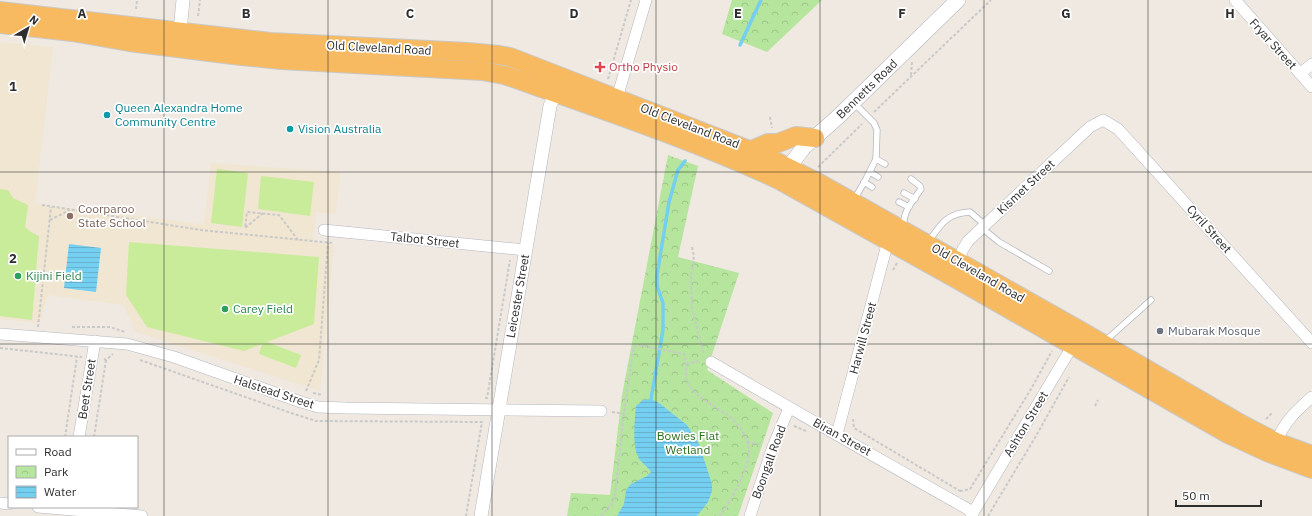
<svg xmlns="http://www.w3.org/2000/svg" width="1312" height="516" font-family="'IBM Plex Sans',sans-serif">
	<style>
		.education { fill: #f0e6d1 }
		.park { fill: url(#park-crowns) }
		.pitch { fill: #c9ec9a }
		.water { fill: url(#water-rules) }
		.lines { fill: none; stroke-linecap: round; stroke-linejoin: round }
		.stream { stroke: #75cff0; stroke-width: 3.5 }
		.service-casing { stroke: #b4b7c1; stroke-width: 7 }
		.minor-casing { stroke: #b4b7c1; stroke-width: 12 }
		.tertiary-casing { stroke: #b4b7c1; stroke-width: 14 }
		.secondary-casing { stroke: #b4b7c1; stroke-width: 16 }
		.trunk-casing { stroke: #c9c9c9; stroke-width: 20 }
		.path { stroke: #c9c9c9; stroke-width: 2; stroke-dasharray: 3 2; stroke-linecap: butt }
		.service { stroke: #fff; stroke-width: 5.5 }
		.minor { stroke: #fff; stroke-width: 11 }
		.tertiary { stroke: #fff; stroke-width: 13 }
		.secondary { stroke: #fff; stroke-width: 15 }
		.trunk { stroke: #f8ba60; stroke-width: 18 }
		.grid { fill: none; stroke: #2e2e2e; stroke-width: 1; stroke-opacity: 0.55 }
		.health-dot { fill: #e0444e; stroke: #fff; stroke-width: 1.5 }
		.culture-dot { fill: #0f9aa8; stroke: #fff; stroke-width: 1.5 }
		.education-dot { fill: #8d6e63; stroke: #fff; stroke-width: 1.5 }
		.leisure-dot { fill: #2e9e5b; stroke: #fff; stroke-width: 1.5 }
		.worship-dot { fill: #6b7280; stroke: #fff; stroke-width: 1.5 }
		.labels { text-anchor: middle; stroke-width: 3.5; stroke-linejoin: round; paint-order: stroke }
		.street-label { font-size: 12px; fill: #2e2e2e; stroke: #fff }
		.health-label { font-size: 12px; fill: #be3a42; stroke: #fff; text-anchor: start }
		.culture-label { font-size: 12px; fill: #0d838f; stroke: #fff; text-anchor: start }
		.education-label { font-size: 12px; fill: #785e54; stroke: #fff; text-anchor: start }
		.leisure-label { font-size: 12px; fill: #27864d; stroke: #fff; text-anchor: start }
		.worship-label { font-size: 12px; fill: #5b616d; stroke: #fff; text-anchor: start }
		.park-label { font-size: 12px; fill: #2c6e1b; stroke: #fff }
		.grid-label { font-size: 13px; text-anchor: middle; font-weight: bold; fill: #2e2e2e; stroke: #fff; stroke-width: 3.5; stroke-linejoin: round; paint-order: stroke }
	</style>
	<defs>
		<pattern id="park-crowns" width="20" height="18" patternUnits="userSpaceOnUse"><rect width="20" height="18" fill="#b6e59e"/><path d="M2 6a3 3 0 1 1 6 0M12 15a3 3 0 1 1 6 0" fill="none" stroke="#9dc588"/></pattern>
		<pattern id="water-rules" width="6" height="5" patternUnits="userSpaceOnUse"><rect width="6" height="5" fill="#75cff0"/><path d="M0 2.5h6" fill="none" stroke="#66b2ce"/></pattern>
	</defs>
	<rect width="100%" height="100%" fill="#efe9e1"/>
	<path class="education" d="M0,42L53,47L35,204L204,224L211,163L340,172L336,214L316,212L313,243L334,245L320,391L136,332L123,305L48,295L39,323L0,319Z"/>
	<g class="park">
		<path d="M732,0H822L767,52L722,34Z"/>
		<path d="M668,155L698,166L678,257L739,273L707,370L773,413L738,516H567L571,493L610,495L622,395Z"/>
	</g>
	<g class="pitch">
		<path d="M217,169L248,173L242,227L211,223Z"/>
		<path d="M261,176L314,182L310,216L258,209Z"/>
		<path d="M0,189L8,190L13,198L28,205L25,227L31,232L39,236L32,320L0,316Z"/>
		<path d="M129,242L319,257L314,324L267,342L301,355L296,368L259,354L262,344L244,351L147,327L126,295Z"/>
	</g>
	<g class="water">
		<path d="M69,244L101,248L96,292L64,288Z"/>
		<path d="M651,399L659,403L687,425L699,444L712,484V491L708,502L697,516H617L624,504L626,490L631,484L647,476L651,472C648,467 643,464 640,460C631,449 635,419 636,406L643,400Z"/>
	</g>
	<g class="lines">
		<g class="stream">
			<path d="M740,45L761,0"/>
			<path d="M651,399L663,330V303L657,286V275L669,202L678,170L685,161"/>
		</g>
		<defs>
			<g id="service">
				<path d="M854,103L874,123L877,130L876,159L866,179L854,200"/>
				<path d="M876,159L885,164"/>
				<path d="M870,172L878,177"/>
				<path d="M864,182L872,187"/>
				<path d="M904,193L915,199"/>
				<path d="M899,202L909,207"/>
				<path d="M904,227C902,212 913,201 921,189L920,186L911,179"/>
				<path d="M982,228L999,242L1049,271"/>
				<path d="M929,241C941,224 947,213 970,212L985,225"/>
				<path d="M1104,342L1151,300"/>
			</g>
			<g id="minor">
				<path d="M1235,0L1312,87"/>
				<path d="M1300,74L1312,64"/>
				<path d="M617,98L646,0"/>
				<path d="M324,230L526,250"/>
				<path d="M958,262L963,249L968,241L1090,127L1103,120L1118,129L1312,343"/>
				<path d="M0,334L127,344L174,357L301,402L318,407L346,408L601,411"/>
				<path d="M711,362C798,413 886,463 973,512"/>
				<path d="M837,434L888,241"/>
				<path d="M79,437L95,341"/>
				<path d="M1276,442C1285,421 1296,411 1312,397"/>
				<path d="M0,503L9,504"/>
				<path d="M38,507L142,516"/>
				<path d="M750,516L772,449L789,408"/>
				<path d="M971,516L1076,340"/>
			</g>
			<g id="tertiary">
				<path d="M179,41L183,0"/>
				<path d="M481,516L550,106L558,86"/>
			</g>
			<path id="secondary" d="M782,176L804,147L839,116L958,0"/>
			<g id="trunk">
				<path d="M0,11L271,42L468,52L499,55L510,57L767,157L819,183L904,231L1081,331L1241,424L1276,442L1312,455"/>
				<path d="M0,24L72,32L129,42L241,56L281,60L482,71L504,75L522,81C608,112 696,141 779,180L960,281L1228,434L1269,453L1312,469"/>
				<path d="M752,150L768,143H778L796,136L815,138"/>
			</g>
		</defs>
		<use href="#service" class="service-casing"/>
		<use href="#minor" class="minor-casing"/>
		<use href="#tertiary" class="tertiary-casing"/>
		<use href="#secondary" class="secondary-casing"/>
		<use href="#trunk" class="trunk-casing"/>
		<g class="path">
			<path d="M136,9L137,0"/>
			<path d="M198,16L200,0"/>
			<path d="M911,75L912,62"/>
			<path d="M608,79L631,0"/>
			<path d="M874,112L991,0"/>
			<path d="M770,117L772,128"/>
			<path d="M818,167L862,124"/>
			<path d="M42,205L201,230L332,243"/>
			<path d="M263,213L245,228L247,212L279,215L298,240"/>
			<path d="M50,220L70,210"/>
			<path d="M692,247L694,256L691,277L692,309L704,354"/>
			<path d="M893,270L897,263"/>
			<path d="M38,327L51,207"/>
			<path d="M72,327H110L125,332"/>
			<path d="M0,348L82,357"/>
			<path d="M104,359L106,360L113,354"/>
			<path d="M140,360L291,413L316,421L482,422L466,516"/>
			<path d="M686,364L700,361"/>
			<path d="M306,391L319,360L328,243"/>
			<path d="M313,393L323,395"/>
			<path d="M485,398H487L510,260"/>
			<path d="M1095,406L1098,400"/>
			<path d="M612,412L624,414"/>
			<path d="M853,419L854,428L960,491"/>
			<path d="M1266,419L1273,412"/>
			<path d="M794,426L806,431"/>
			<path d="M65,437L77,357"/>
			<path d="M94,437L106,360"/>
			<path d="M747,442L762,445"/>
			<path d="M960,491L970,489L1031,389L1052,351"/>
			<path d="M601,516L612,504L615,496L624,414L633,352L634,347L639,345L684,354C688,364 683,378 690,387C701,401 718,407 731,418C740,426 748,438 749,450C751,465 729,504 720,516"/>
			<path d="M988,516L1036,436L1069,377"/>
		</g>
		<use href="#service" class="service"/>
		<use href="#minor" class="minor"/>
		<use href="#tertiary" class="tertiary"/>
		<use href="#secondary" class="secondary"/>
		<use href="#trunk" class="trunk"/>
	</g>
	<path class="grid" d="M164,0V516M328,0V516M492,0V516M656,0V516M820,0V516M984,0V516M1148,0V516M0,172H1312M0,344H1312"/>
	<path class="health-dot" d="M598 61h4v4h4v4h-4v4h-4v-4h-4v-4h4z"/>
	<g class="culture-dot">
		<circle cx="107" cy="115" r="4"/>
		<circle cx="290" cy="129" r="4"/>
	</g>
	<circle class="education-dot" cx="70" cy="216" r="4"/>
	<g class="leisure-dot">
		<circle cx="18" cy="276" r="4"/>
		<circle cx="225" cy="309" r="4"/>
	</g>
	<circle class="worship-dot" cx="1160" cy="331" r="4"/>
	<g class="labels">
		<g class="street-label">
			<text transform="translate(1273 44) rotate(48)" y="4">Fryar Street</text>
			<text transform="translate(379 48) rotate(3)" y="4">Old Cleveland Road</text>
			<text transform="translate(867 89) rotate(-44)" y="4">Bennetts Road</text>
			<text transform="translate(690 126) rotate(21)" y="4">Old Cleveland Road</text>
			<text transform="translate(1026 187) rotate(-43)" y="4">Kismet Street</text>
			<text transform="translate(1209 229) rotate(48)" y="4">Cyril Street</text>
			<text transform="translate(425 240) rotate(6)" y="4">Talbot Street</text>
			<text transform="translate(978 273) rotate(30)" y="4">Old Cleveland Road</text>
			<text transform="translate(518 296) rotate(-80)" y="4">Leicester Street</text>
			<text transform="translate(863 338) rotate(-75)" y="4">Harwill Street</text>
			<text transform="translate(87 389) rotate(-81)" y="4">Beet Street</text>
			<text transform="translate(274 392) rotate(18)" y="4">Halstead Street</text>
			<text transform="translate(1026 424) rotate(-59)" y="4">Ashton Street</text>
			<text transform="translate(842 437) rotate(29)" y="4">Biran Street</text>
			<text transform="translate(769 462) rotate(-70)" y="4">Boongall Road</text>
		</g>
		<g class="health-label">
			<text x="609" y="71">Ortho Physio</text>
		</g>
		<g class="culture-label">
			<text x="115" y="112">Queen Alexandra Home<tspan x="115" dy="14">Community Centre</tspan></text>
			<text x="298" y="133">Vision Australia</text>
		</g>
		<g class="education-label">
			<text x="78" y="213">Coorparoo<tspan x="78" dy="14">State School</tspan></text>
		</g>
		<g class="leisure-label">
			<text x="26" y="280">Kijini Field</text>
			<text x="233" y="313">Carey Field</text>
		</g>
		<g class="worship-label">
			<text x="1168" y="335">Mubarak Mosque</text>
		</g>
		<g class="park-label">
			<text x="688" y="440">Bowies Flat<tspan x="688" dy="14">Wetland</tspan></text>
		</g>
	</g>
	<g class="grid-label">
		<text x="82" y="18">A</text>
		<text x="246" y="18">B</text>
		<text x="410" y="18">C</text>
		<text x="574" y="18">D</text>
		<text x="738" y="18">E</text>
		<text x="902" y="18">F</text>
		<text x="1066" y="18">G</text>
		<text x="1230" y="18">H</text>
		<text x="13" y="91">1</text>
		<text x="13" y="263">2</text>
	</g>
	<rect x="8" y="436" width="130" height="72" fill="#ffffff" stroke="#ababab"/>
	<rect x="16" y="449" width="20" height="6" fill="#ffffff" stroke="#ababab"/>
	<text x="44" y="456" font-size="12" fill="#2e2e2e">Road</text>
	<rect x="16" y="466" width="20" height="12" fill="url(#park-crowns)" stroke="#ababab"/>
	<text x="44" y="476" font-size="12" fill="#2e2e2e">Park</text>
	<rect x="16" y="486" width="20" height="12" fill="url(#water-rules)" stroke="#ababab"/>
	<text x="44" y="496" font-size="12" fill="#2e2e2e">Water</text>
	<g transform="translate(28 28) rotate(38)" stroke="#ffffff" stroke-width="3" paint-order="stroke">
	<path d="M0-3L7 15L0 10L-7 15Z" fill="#2e2e2e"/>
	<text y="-6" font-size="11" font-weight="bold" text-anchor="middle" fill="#2e2e2e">N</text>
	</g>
	<path d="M1176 500v6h85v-6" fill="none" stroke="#2e2e2e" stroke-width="2"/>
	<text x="1182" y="500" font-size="12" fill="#2e2e2e" stroke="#ffffff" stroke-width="3" paint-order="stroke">50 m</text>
</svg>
